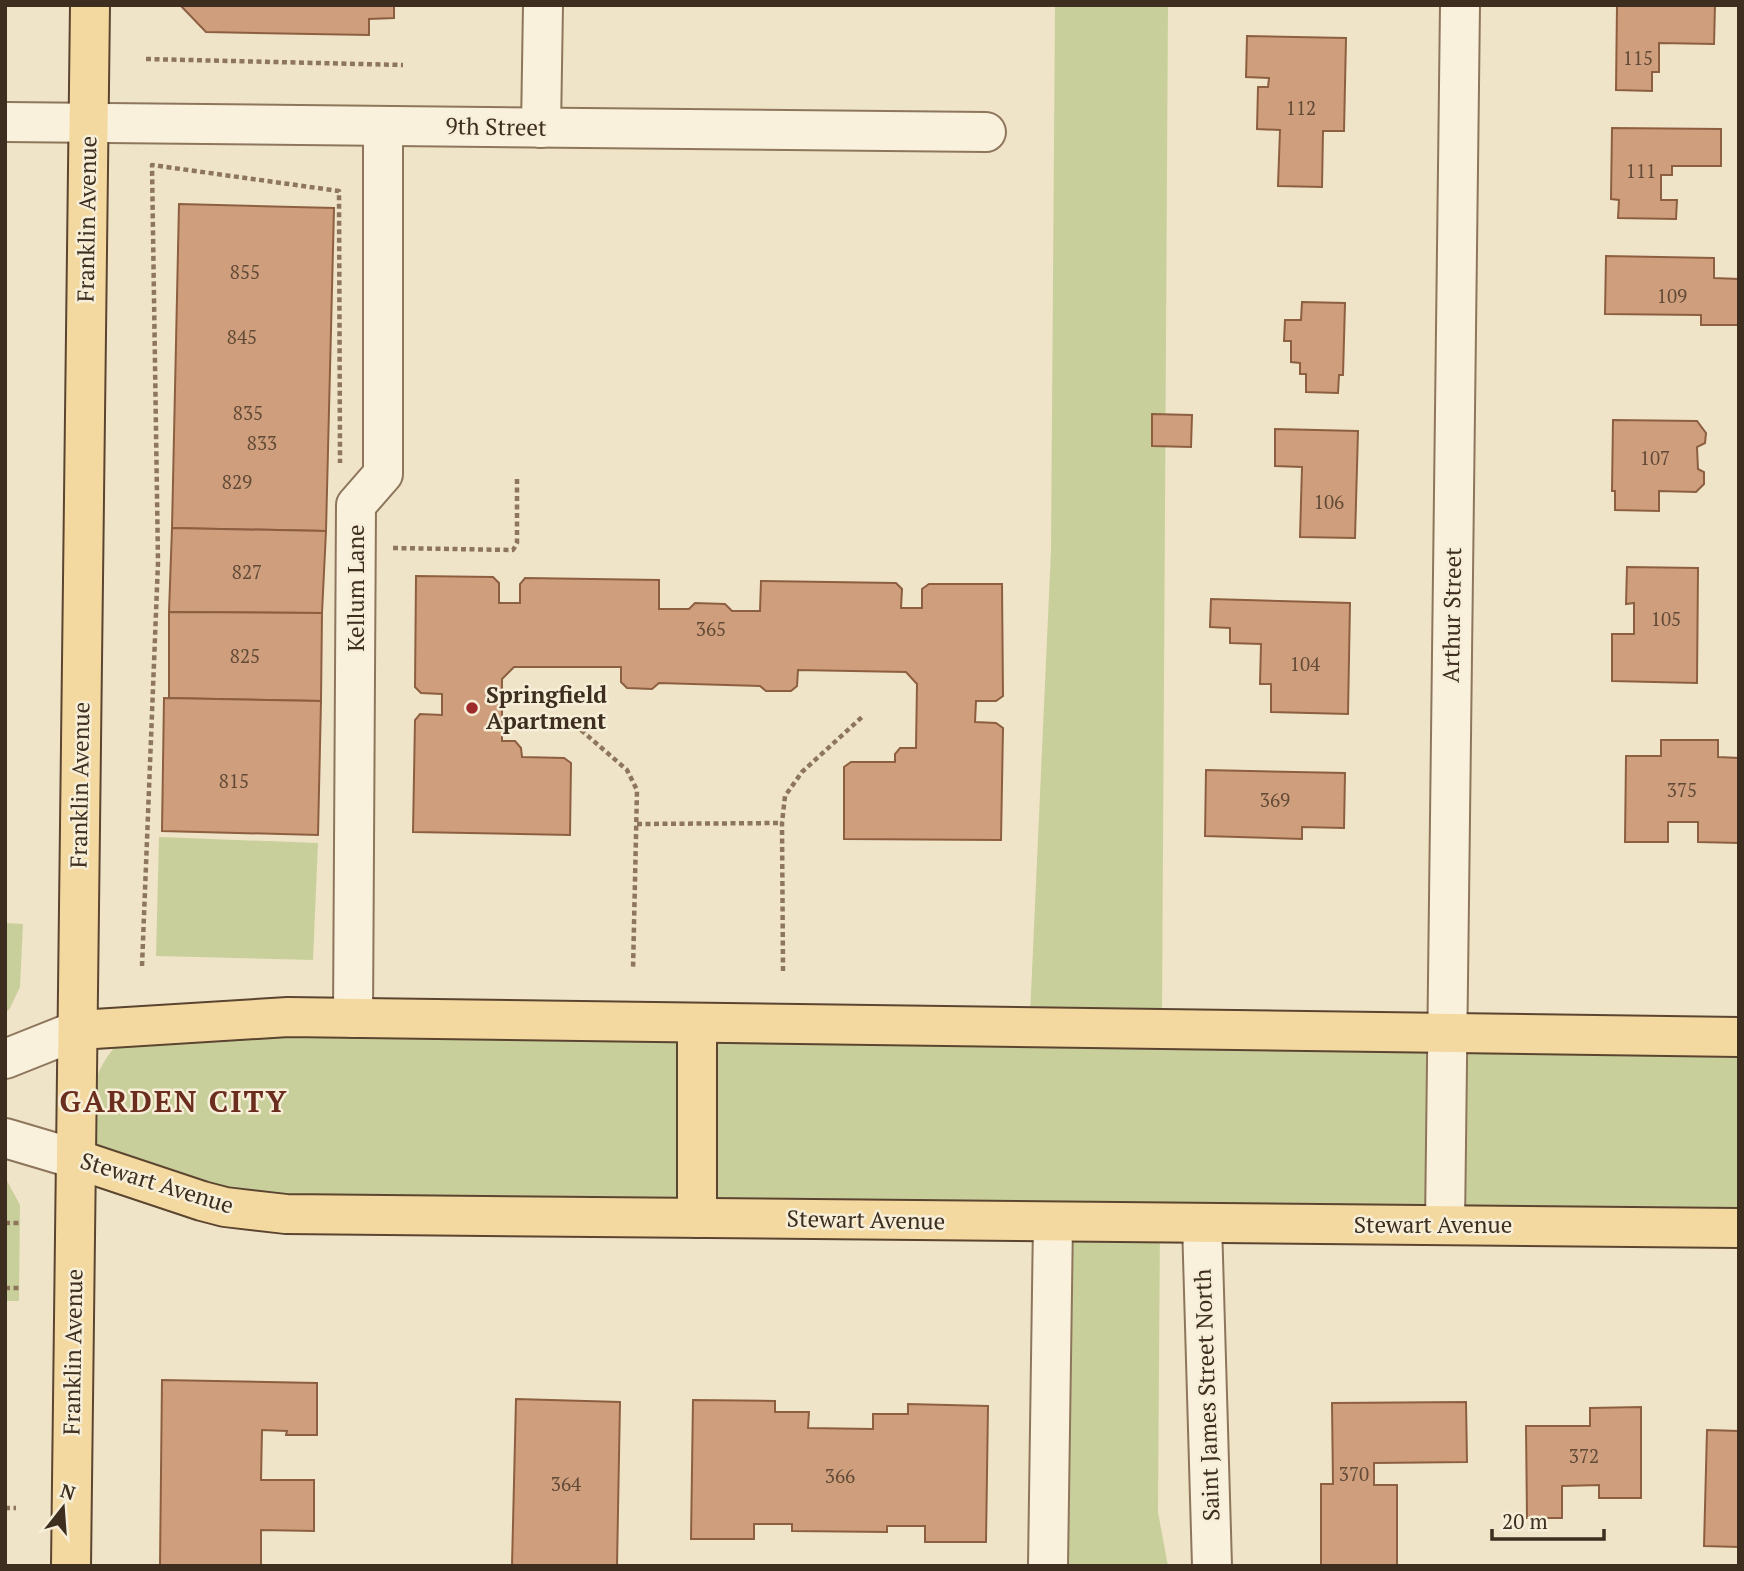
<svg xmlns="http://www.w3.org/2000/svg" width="1744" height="1571" font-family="'PT Serif',serif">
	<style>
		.green { fill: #c9cf9b }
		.building { fill: #cf9f7d; stroke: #8d5f41; stroke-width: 2 }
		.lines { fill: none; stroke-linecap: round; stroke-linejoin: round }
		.minor-casing { stroke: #8d765c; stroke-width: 42 }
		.major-casing { stroke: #5b4430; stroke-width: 42 }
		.path { stroke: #8d765c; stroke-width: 4.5; stroke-dasharray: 5 3.5; stroke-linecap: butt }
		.minor { stroke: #faf1dc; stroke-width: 38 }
		.major { stroke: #f3d9a0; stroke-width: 38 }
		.poi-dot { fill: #9e2a2b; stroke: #f7eed8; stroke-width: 2.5 }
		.labels { text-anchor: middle; stroke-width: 5; stroke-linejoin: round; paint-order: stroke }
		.number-label { font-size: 19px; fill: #624a37 }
		.street-label { font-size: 23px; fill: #3d2e20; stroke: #f7eed8 }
		.poi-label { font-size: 23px; font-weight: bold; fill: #3d2e20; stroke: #f7eed8; text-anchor: start }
		.district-label { font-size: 30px; font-weight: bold; letter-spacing: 2px; fill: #6b2e1e; stroke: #f7eed8 }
	</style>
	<rect width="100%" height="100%" fill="#f0e4c8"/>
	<g class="green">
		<path d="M1055,5H1168L1162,1019L1739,1030V1231L1160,1224L1158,1512L1168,1566H1056L1040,1488L1032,1223L188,1203L98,1153C89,1114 86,1081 114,1048C122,1039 137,1033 147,1027L1030,1016L1051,550Z"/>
		<path d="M159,837L318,843L313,960L156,956Z"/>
		<path d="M5,923L23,924L20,987L9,1010L5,1012Z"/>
		<path d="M5,1177L20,1205L19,1301H5Z"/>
	</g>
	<g class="building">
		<path d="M180,5H394V18L369,19V35L206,32Z"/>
		<path d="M1617,5H1715L1714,44L1659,43V72H1652V91L1616,90Z"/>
		<path d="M1247,36L1346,38L1344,131H1323L1322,187L1278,186L1280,130L1257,129L1258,87H1268L1269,78L1246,77Z"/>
		<path d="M1612,128L1721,129V166H1672V175H1661V200H1677L1676,219L1618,218L1619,200L1611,199Z"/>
		<path d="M179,204L334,208L326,531L172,528Z"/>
		<path d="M1606,256L1714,258V278L1739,279V325H1701V315L1605,314Z"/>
		<path d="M1302,302L1345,303L1343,375H1339L1338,393L1306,392V374H1300V363L1291,362V341H1284L1285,320H1301Z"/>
		<path d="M1152,414L1192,415L1191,447L1152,446Z"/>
		<path d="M1613,420L1697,421L1706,433L1705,443L1697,447L1698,469L1704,472V484L1696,492L1659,491V511L1615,510V491H1612Z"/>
		<path d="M1275,429L1358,431L1355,538L1300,537L1302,467L1275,466Z"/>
		<path d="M172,528L326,531L322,613L169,612Z"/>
		<path d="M1627,567L1698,568L1697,683L1612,681V634H1634V603L1626,604Z"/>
		<path d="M416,576L493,577L499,583V603H520V584L525,578L659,580V609H689L695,603L725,604L732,611H760L761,581L896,583L902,589L901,608H922V589L929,584H1002L1003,696L996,701H976L975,722L996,723L1003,728L1001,840L844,839V767L851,762H895V754L900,748H916L917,684L906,672L798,670L797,686L791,691H766L760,686L659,683L652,689L627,688L621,682V667H514L502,679V741H515L521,748L522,757L564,758L571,763L570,835L413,832L415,720L420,714L442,715V694L421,693L415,687Z"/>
		<path d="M1211,599L1350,603L1348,714L1271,712V684H1260L1261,644L1230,643V628L1210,627Z"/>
		<path d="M169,612L322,613L321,701L169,698Z"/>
		<path d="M164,698L321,701L318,835L162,831Z"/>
		<path d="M1661,740H1718V757L1739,758V843L1698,842V822H1668V842H1625L1626,756H1661Z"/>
		<path d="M1206,770L1345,773L1344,828L1302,827V839L1205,836Z"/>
		<path d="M162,1380L317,1383V1435H286L287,1431L262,1430L261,1480H314V1531L261,1530V1566H160Z"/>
		<path d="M516,1399L620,1402L617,1566H512Z"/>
		<path d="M693,1400L775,1401V1412H809L808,1428L873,1429V1414H908V1404L988,1406L986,1542H925V1526H887V1532L792,1531V1524H754V1539H691Z"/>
		<path d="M1466,1402L1467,1462L1374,1463V1485H1397V1566H1321V1484H1333L1332,1403Z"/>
		<path d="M1641,1407V1498H1599V1485L1562,1486V1518H1527L1526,1426H1590V1408Z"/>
		<path d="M1707,1430L1739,1431V1547L1704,1546Z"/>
	</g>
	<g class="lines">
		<defs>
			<g id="minor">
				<path d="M5,122L986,132"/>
				<path d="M541,128L543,5"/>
				<path d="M353,1018L356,505L383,474V126"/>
				<path d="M5,1059L78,1030"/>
				<path d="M5,1138L76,1159"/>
				<path d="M1202,1223L1212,1566"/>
				<path d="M1445,1225L1460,5"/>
				<path d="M1048,1566L1053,1222"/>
			</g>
			<g id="major">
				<path d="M697,1023V1218"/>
				<path d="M78,1030L288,1017L1739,1037"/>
				<path d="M76,1159L202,1201L225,1207L286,1214L1739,1228"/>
				<path d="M71,1566L90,5"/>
			</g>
		</defs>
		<use href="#minor" class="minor-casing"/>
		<use href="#major" class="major-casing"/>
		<g class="path">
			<path d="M146,59L403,65"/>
			<path d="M393,548L513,550L517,543V476"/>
			<path d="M581,730L627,770L637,790L633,970"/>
			<path d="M637,824L782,823"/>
			<path d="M142,966L158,562L152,165L339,191L340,463"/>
			<path d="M783,971L782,823L785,796L802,772L862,717"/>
			<path d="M5,1223H20"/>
			<path d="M5,1288H19"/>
			<path d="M5,1508H16"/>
		</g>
		<use href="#minor" class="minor"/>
		<use href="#major" class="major"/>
	</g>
	<circle class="poi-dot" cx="472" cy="708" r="7"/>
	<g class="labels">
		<g class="number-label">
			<text x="1638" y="65">115</text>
			<text x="1301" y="115">112</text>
			<text x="1641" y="178">111</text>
			<text x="245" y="279">855</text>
			<text x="1672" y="303">109</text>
			<text x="242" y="344">845</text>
			<text x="248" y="420">835</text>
			<text x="262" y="450">833</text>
			<text x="1655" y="465">107</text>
			<text x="237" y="489">829</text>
			<text x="1329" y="509">106</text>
			<text x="247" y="579">827</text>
			<text x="1666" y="626">105</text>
			<text x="711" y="636">365</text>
			<text x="245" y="663">825</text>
			<text x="1305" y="671">104</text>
			<text x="234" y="788">815</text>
			<text x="1682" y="797">375</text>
			<text x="1275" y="807">369</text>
			<text x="1584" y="1463">372</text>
			<text x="1354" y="1481">370</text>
			<text x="840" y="1483">366</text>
			<text x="566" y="1491">364</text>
		</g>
		<g class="street-label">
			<text transform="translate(496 127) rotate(1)" y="8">9th Street</text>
			<text transform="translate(87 219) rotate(-89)" y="8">Franklin Avenue</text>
			<text transform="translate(356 588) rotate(-90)" y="8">Kellum Lane</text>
			<text transform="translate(1452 615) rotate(-89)" y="8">Arthur Street</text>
			<text transform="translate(80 785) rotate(-89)" y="8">Franklin Avenue</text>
			<text transform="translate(157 1183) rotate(17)" y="8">Stewart Avenue</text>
			<text transform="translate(866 1220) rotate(1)" y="8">Stewart Avenue</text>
			<text x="1433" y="1233">Stewart Avenue</text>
			<text transform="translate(73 1352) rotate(-89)" y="8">Franklin Avenue</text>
			<text transform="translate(1207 1395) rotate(-92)" y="8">Saint James Street North</text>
		</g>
		<g class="poi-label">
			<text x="486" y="703">Springfield<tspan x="486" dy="26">Apartment</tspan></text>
		</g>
		<g class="district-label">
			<text x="174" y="1112">GARDEN CITY</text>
		</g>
	</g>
	<rect width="1744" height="1571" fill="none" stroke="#3d2e20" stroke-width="14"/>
	<g transform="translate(63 1508) rotate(17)" stroke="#f7eed8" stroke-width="5" paint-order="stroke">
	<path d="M0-5L12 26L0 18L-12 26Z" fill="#3d2e20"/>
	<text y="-10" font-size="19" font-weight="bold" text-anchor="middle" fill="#3d2e20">N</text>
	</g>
	<path d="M1492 1529v10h112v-10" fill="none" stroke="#3d2e20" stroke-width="3.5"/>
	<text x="1502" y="1529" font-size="21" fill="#3d2e20" stroke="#f7eed8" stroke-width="5" paint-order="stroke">20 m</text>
</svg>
